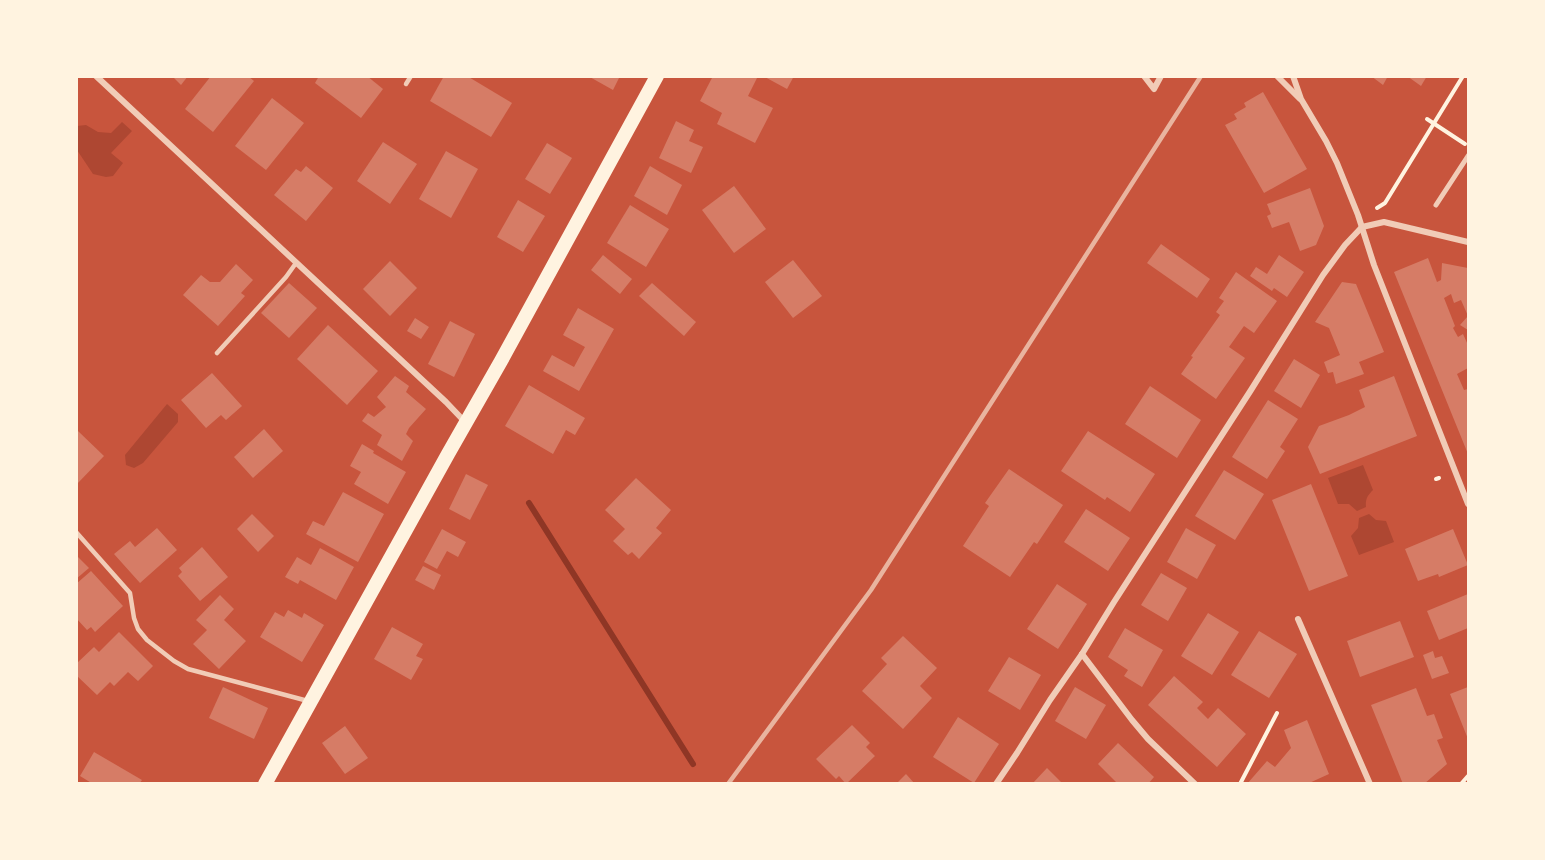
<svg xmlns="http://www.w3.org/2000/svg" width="1545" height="860" font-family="'Nunito Sans',sans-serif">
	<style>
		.green { fill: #ae4732 }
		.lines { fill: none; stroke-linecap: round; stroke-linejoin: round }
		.stream { stroke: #8f3625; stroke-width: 6 }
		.building { fill: #d67c66 }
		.path { stroke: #fff3e0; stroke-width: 4 }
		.service { stroke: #f1ccb7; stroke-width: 4.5 }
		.pedestrian { stroke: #f1ccb7; stroke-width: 5 }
		.minor { stroke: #f1ccb7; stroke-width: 6 }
		.primary { stroke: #fff3e0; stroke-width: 14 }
		.rail { stroke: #e9b49f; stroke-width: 4.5 }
	</style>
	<rect width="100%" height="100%" fill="#c8553d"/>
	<g class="green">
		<path d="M122,122L132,131L111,153L123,163L113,176L106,177L93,174L77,150V126L86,125L98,132L111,133Z"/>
		<path d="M167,404L178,414V422L143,463L134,468L126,465L125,455Z"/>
		<path d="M1363,465L1373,490C1368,495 1365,499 1366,507L1357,511L1349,504H1338L1328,478Z"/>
		<path d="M1369,514L1376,520L1386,521L1394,542L1359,555L1351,536L1358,528L1359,518Z"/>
	</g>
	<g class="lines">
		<path class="stream" d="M529,503L693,764"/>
	</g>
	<g class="building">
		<path d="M172,76H188L181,85Z"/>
		<path d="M211,76H248L254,81L213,132L185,109Z"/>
		<path d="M319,76H367L383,89L361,118L315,83Z"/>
		<path d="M444,76H467L512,103L491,137L430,101Z"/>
		<path d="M588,76H620L613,90Z"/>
		<path d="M713,76H758L748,96L773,108L755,143L717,124L722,113L700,101Z"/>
		<path d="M763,76H794L787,89Z"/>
		<path d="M1371,76H1388L1383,85Z"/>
		<path d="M1407,76H1427L1421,86Z"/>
		<path d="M1263,92L1307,169L1264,193L1225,125L1237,119L1234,114L1246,107L1244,103Z"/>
		<path d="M272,98L304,123L266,170L235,146Z"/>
		<path d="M676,121L694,130L689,141L703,147L691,173L659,158Z"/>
		<path d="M383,142L417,164L390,204L357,181Z"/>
		<path d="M547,143L572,158L550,194L525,179Z"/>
		<path d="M446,151L478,169L451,218L419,199Z"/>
		<path d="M306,166L333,188L306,221L274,195L296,169L301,172Z"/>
		<path d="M650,166L682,185L667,215L634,196Z"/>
		<path d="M734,186L766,229L734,253L702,210Z"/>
		<path d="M1310,188L1324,226L1316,245L1300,251L1289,222L1272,228L1267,216L1271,214L1267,204Z"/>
		<path d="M518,200L545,216L523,252L497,237Z"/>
		<path d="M630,205L669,229L646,267L607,243Z"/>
		<path d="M1161,244L1210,279L1197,298L1147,263Z"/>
		<path d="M603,255L632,279L620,294L591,270Z"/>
		<path d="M1279,255L1304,272L1287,297L1274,288L1272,291L1250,276L1256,267L1267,274Z"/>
		<path d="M1428,258L1437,282L1441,280L1442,263L1468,268V330L1460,325L1468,316L1461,300L1454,303L1451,294L1444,298L1455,326L1453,328L1458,337L1463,334L1468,345V368L1457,374L1464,390L1468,389V454L1394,272Z"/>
		<path d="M793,260L822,296L793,318L765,282Z"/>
		<path d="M390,261L417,288L390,316L363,289Z"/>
		<path d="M236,264L253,280L241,293L245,296L218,326L183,295L201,275L210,282H220Z"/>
		<path d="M1236,272L1277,301L1254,333L1244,326L1229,347L1245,358L1216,399L1181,374L1193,357L1191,356L1220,315L1216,312L1224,301L1219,298Z"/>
		<path d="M1342,282L1356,284L1384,352L1359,362L1364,374L1336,384L1333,372L1328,373L1324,362L1340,355L1329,328L1315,322Z"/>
		<path d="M289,283L317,308L289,338L261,313Z"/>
		<path d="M652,283L696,322L684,336L639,296Z"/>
		<path d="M578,308L614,329L579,391L543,371L552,355L574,367L581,354L585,347L563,335Z"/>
		<path d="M415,318L429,327L421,339L407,331Z"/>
		<path d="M450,321L475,334L454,377L428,364Z"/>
		<path d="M328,325L378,371L347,405L297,359Z"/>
		<path d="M1294,359L1320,375L1301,408L1274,391Z"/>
		<path d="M212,373L242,406L226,420L221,415L206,428L181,400Z"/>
		<path d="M395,376L409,386L406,392L426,409L409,428L406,434L413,441L402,461L377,445L382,435L362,421L368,413L374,417L386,407L377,397Z"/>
		<path d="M1394,376L1417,436L1320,474L1308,447L1319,426L1349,415L1365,407L1359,390Z"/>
		<path d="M529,385L585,418L575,435L566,430L553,454L505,426Z"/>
		<path d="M1150,386L1201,420L1177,458L1125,424Z"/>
		<path d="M1268,400L1298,419L1280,447L1285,451L1267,479L1232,457Z"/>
		<path d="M264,429L283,451L253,478L234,457Z"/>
		<path d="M78,431L104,456L76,485V433Z"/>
		<path d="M1088,431L1155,474L1130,512L1107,497L1105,500L1061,471Z"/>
		<path d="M362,444L374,451L373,453L406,472L388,504L354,484L361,472L350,466Z"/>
		<path d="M1009,469L1063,505L1037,544L1034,542L1010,577L963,546L989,506L985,503Z"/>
		<path d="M1224,470L1264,494L1235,540L1195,516Z"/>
		<path d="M466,474L488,485L470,520L449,509Z"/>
		<path d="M636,478L671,510L656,528L662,533L639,559L632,552L628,555L613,541L625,529L605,510Z"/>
		<path d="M1311,484L1348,576L1309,591L1272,500Z"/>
		<path d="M343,492L384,514L358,562L306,534L313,521L324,526Z"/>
		<path d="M1086,509L1130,538L1108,571L1064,542Z"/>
		<path d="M252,514L274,536L258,552L237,529Z"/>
		<path d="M157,528L177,550L140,583L114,554L130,541L135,547Z"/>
		<path d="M1186,528L1216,545L1197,579L1167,562Z"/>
		<path d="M442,529L466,542L458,557L447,551L437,569L424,562Z"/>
		<path d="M1453,529L1468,565L1439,577L1438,574L1418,581L1405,549Z"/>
		<path d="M202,547L228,577L200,601L178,576L182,572L179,568Z"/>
		<path d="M320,548L354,567L336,600L300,580L298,584L285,577L297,557L311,565Z"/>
		<path d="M76,555L89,568L76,579Z"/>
		<path d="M423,566L441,575L434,590L415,580Z"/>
		<path d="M91,571L123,606L95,632L91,627L87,630L76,618L78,613L76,612V584Z"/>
		<path d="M1161,573L1187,588L1168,621L1141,605Z"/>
		<path d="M1057,584L1087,604L1058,649L1027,629Z"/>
		<path d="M1468,594V628L1439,640L1427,611Z"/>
		<path d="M220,595L234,609L224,620L246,641L219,669L193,644L207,630L196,620Z"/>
		<path d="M288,610L302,618L304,613L324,625L302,662L260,637L275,612L284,617Z"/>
		<path d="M1208,613L1239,632L1212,675L1181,656Z"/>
		<path d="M1400,621L1414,657L1360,677L1347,641Z"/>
		<path d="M392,627L423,644L416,656L423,659L411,680L374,659Z"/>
		<path d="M1125,628L1163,650L1142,687L1124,676L1128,670L1108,657Z"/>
		<path d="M1259,631L1297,654L1269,698L1231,675Z"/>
		<path d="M119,632L153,666L138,681L128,672L114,686L110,682L97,695L76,675V664L94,647L99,652Z"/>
		<path d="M903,636L937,668L920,686L932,698L903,729L862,691L887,664L881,658Z"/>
		<path d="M1433,651L1435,658L1442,656L1449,673L1432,679L1423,655Z"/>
		<path d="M1009,657L1041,675L1020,710L988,691Z"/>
		<path d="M1174,676L1203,702L1197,708L1208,719L1218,708L1246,734L1217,767L1148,705Z"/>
		<path d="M223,687L268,708L254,739L209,718Z"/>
		<path d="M1075,687L1106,705L1086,739L1055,721Z"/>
		<path d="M1468,687V739L1450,694Z"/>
		<path d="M1416,688L1427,716L1434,714L1443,738L1437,740L1447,764L1424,784H1403L1371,705Z"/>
		<path d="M958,717L999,744L974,783L933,757Z"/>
		<path d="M1307,720L1329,774L1307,784H1247L1267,761L1275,767L1291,748L1284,730Z"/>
		<path d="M852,725L870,743L866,747L875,756L846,784L839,776L836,779L816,759Z"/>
		<path d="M345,726L368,758L345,774L322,743Z"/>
		<path d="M1118,743L1154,777L1148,784H1118L1098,764Z"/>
		<path d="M94,752L142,780L139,784H93L80,776Z"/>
		<path d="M1047,768L1063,784H1032Z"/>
		<path d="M906,774L915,784H896Z"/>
	</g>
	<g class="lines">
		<g class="path">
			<path d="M1427,119L1465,144"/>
			<path d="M1377,208L1385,203L1463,76"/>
			<path d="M1436,479L1439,478"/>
			<path d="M1240,784L1277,713"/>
			<path d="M1461,784L1468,776"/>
		</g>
		<g class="service">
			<path d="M406,84L411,76"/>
			<path d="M217,353L286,277L296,263"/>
			<path d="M76,532L130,593L134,618L138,629L147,640L174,661L188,669L308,701"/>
		</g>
		<path class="pedestrian" d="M1436,205L1468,156"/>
		<g class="minor">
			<path d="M96,76L446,402L466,423"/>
			<path d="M1144,76L1154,89L1161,76"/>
			<path d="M1277,76L1300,99"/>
			<path d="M1293,76L1301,99L1326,141L1337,163L1358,215L1374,265L1468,504"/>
			<path d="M1362,227L1384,222L1468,242"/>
			<path d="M1298,619L1370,784"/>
			<path d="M1082,654L1132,720L1148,739L1195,784"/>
			<path d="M996,784L1017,753L1050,700L1082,654L1114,602L1251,390L1323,275L1345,245L1362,227"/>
		</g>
		<path class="primary" d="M265,784L448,454L501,361L657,76"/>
		<path class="rail" d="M728,784L871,590L1201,76"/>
	</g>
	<rect width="1545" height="860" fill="none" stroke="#fff3e0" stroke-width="156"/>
</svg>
